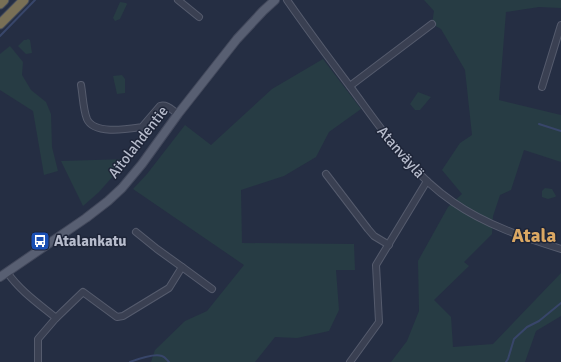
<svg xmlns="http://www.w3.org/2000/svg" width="561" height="362" font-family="Signika,sans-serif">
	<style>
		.green { fill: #273c44 }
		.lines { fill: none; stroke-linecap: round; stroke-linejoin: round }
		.stream { stroke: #38466a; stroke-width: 2 }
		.minor-casing { stroke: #555b6d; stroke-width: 8 }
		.major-casing { stroke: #43495c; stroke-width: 10 }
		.highway-casing { stroke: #444b5d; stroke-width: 11 }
		.minor { stroke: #3a4052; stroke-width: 6 }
		.major { stroke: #585f72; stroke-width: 8 }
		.highway { stroke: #797056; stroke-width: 9 }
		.labels { text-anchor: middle; stroke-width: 3; stroke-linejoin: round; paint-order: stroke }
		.street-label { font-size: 15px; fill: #b7bccc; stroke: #1e2538 }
		.poi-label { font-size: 15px; font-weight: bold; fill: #b7bccc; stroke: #1e2538; text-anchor: start }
		.district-label { font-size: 19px; font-weight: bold; fill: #dba863; stroke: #1e2538 }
	</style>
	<rect width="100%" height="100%" fill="#252e43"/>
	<g class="green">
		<path d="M424,0H561V8L539,7L506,12L499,100L561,115V162L524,150L511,190L500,195L493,216L492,234L464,262L469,266L434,300L451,317L453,347L493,344L561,273V316L536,331L525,362H391L407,341L419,311L418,261L448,207L462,194L442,170L460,143L472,135L465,70L441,29L432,24L434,11Z"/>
		<path d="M120,2L126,3L127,4L120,19L115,21L113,18Z"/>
		<path d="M28,39L30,40L32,53L26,54L18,46L24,40H26Z"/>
		<path d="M10,46L23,62L22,75L31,90L46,102L51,114L52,147L58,171L44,175L33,111L0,90V54Z"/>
		<path d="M323,59L361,109L329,132L316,157L284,176L241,190L242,243L354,244L355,270H336L339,310L329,331L297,338L275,337L255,362H151L155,350L185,321L207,311L244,265L133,189L147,174L185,125L211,145L272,89Z"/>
		<path d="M122,75L125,79V93L117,94L113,76Z"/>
		<path d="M418,92L431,97L420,110H415L410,104Z"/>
		<path d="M128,159L99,192L83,206L61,161Z"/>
		<path d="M545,188L552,189L556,196L555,197L548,199L542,197V191Z"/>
	</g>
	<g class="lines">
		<g class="stream">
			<path d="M0,36L35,0"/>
			<path d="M539,124L561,131"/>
			<path d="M130,362C138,359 154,353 162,356C165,357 167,360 169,362"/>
			<path d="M506,362L508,359L514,339L527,327L539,321L561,303"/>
		</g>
		<defs>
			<g id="minor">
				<path d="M178,0L199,17"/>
				<path d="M287,0C307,29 328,57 349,85C381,128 409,172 453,202C486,225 523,237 561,249"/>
				<path d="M81,85C83,96 83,109 87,119C94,135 128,129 142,127L160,106C167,104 172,110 178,114"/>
				<path d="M350,86L432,24"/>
				<path d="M542,87L561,25"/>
				<path d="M326,174L368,229L374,236L389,245"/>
				<path d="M182,267L212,289"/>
				<path d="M7,272C20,291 39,304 56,318L38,339V362"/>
				<path d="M56,318L83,292L117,317L123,316L169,288L182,267L157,249L136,232"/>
				<path d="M350,362L379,322L376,265L427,181"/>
			</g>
			<path id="major" d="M0,277L86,218L108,201L122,188L142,164L178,114L237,39L263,11L275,0"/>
			<g id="highway">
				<path d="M0,4L4,0"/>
				<path d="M0,24L24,0"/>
			</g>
		</defs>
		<use href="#minor" class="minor-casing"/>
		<use href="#major" class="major-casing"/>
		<use href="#highway" class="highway-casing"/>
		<use href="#minor" class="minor"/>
		<use href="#major" class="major"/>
		<use href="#highway" class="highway"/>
	</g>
	<defs>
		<symbol id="bus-square" viewBox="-11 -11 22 22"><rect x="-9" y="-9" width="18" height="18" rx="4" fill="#1a4fb4" stroke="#1e2538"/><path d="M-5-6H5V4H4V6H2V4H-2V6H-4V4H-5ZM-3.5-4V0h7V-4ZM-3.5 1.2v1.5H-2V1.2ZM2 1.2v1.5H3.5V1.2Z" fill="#fff"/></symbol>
	</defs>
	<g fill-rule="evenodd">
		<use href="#bus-square" x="29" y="230" width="22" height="22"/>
	</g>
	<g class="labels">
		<g class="street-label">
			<text transform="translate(138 142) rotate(-52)" y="5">Aitolahdentie</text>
			<text transform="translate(401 152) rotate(49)" y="5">Atanväylä</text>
		</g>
		<g class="poi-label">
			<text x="54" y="246">Atalankatu</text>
		</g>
		<g class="district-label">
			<text x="534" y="242">Atala</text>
		</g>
	</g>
</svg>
